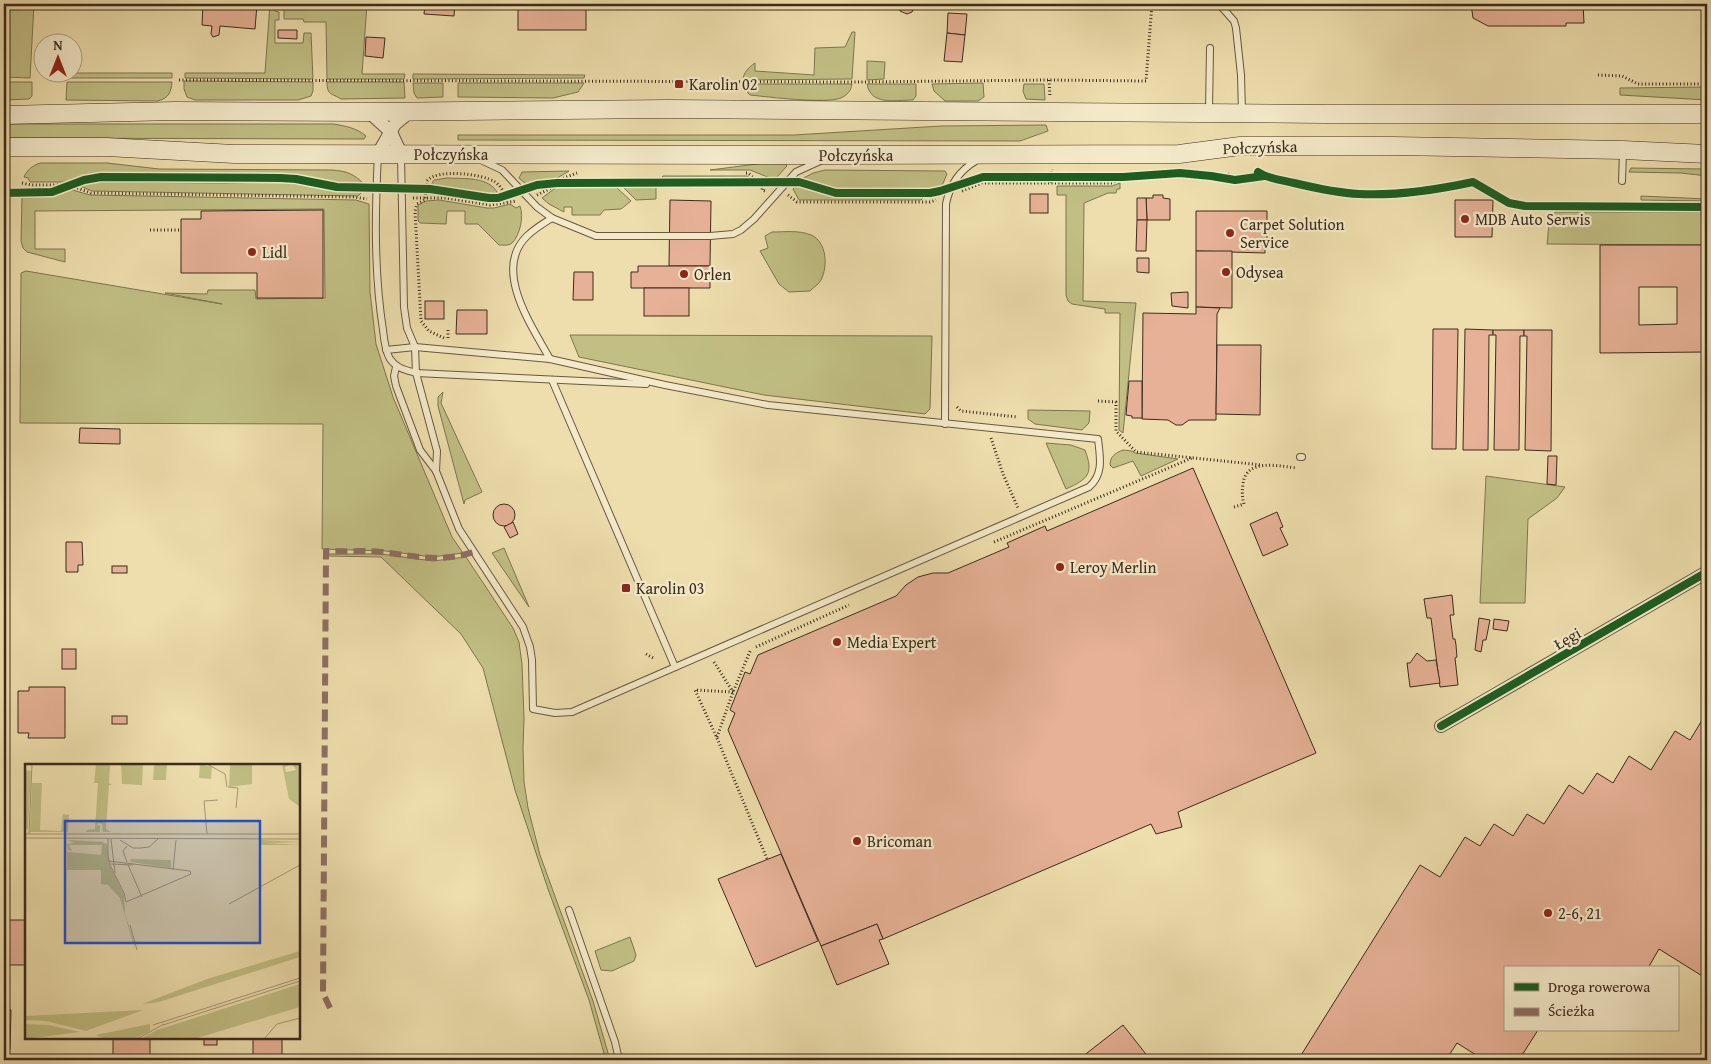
<svg xmlns="http://www.w3.org/2000/svg" width="1711" height="1064" font-family="'Gentium Book Plus',serif">
	<style>
		.green { fill: #c1bf84; stroke: #7e7550 }
		.building { fill: #e6b196; stroke: #3c2b1d; fill-rule: evenodd }
		.lines { fill: none; stroke-linecap: round; stroke-linejoin: round }
		.service-casing { stroke: #685841; stroke-width: 8 }
		.minor-casing { stroke: #685841; stroke-width: 14 }
		.secondary-casing { stroke: #3c2b1d; stroke-width: 19 }
		.path { stroke: #3c2b1d; stroke-width: 3; stroke-dasharray: 1 2.5; stroke-linecap: butt }
		.service { stroke: #f4eaca; stroke-width: 6 }
		.minor { stroke: #f4eaca; stroke-width: 12 }
		.secondary { stroke: #f4eaca; stroke-width: 18 }
		.quiet { stroke: #8d6e63; stroke-width: 6; stroke-dasharray: 12 6; stroke-linecap: butt }
		.cycleway-casing { stroke: #f4eaca; stroke-width: 11 }
		.cycleway { stroke: #1b5e20; stroke-width: 8 }
		.poi-dot { fill: #8f2418; stroke: #f4eaca; stroke-width: 2 }
		.labels { text-anchor: middle; stroke-width: 4.5; stroke-linejoin: round; paint-order: stroke }
		.poi-label { font-size: 16px; fill: #3c2b1d; stroke: #f4eaca; text-anchor: start }
		.street-label { font-size: 16px; fill: #3c2b1d; stroke: #f4eaca }
		.inset-road { fill: none; stroke: #a79673; stroke-width: 1 }
		.view { fill: #1d4ed8; fill-opacity: 0.15; stroke: #1d4ed8; stroke-width: 2.5 }
		.inset-edge { fill: none; stroke: #3c2b1d; stroke-width: 2.5 }
	</style>
	<rect width="100%" height="100%" fill="#eedead"/>
	<filter id="stains"><feTurbulence type="fractalNoise" baseFrequency=".004" numOctaves="4"/><feColorMatrix values="0 0 0 0 .2 0 0 0 0 .09 0 0 0 0 .02 0 0 0 .5 -.17"/></filter>
	<radialGradient id="worn" r=".72"><stop offset=".6" stop-color="#630" stop-opacity="0"/><stop offset="1" stop-color="#630" stop-opacity=".3"/></radialGradient>
	<g class="green">
		<path d="M4,4H34L30,78L4,77Z"/>
		<path d="M270,4H275V11L279,12V20H275V43H303L304,33H311L313,79L185,78V73H265Z"/>
		<path d="M284,4H367L362,74H405L404,79H327L326,22H304L303,19H284Z"/>
		<path d="M852,32H855L852,79L743,80C743,73 749,67 755,63V71L814,75L815,48L845,47Z"/>
		<path d="M867,61L885,62L884,79L867,80Z"/>
		<path d="M70,73H172V78H67Z"/>
		<path d="M413,74L585,75L584,78L413,79Z"/>
		<path d="M184,81L313,82V91L311,96L298,100H195L187,97L184,89Z"/>
		<path d="M4,82H32V96L29,99L4,100Z"/>
		<path d="M67,82H172C171,92 169,98 158,101L66,100Z"/>
		<path d="M327,82H404L405,98L341,99C332,93 327,96 327,82Z"/>
		<path d="M413,83H443V97L417,98L414,93Z"/>
		<path d="M458,83H584L578,92L553,98L458,97Z"/>
		<path d="M983,83L984,97L978,101H945L934,91L932,84Z"/>
		<path d="M744,84H852C851,91 847,95 841,98C825,104 769,97 750,95L746,91Z"/>
		<path d="M867,84H916V96L913,100C895,100 871,106 867,84Z"/>
		<path d="M1024,84H1044L1045,100L1026,99L1023,91Z"/>
		<path d="M1707,87V100L1620,95V88Z"/>
		<path d="M4,124H334C345,126 357,128 366,136L364,139L4,138Z"/>
		<path d="M1046,125L1048,131L1020,141L458,140V135H794L941,126Z"/>
		<path d="M40,163H107L159,169L332,170C347,171 354,174 364,184L329,182L294,176L281,175L232,177L101,174L68,182H30L28,178L24,177C27,170 32,166 40,163Z"/>
		<path d="M765,163H785L787,166L776,178H770L750,170H710Z"/>
		<path d="M1631,168L1702,169L1707,176L1681,173L1629,172Z"/>
		<path d="M825,170L943,171H945L947,174L941,188L911,190H842L802,179L813,173Z"/>
		<path d="M569,171L554,180L537,181L526,184L519,178L522,172Z"/>
		<path d="M663,176H747L751,179L660,180Z"/>
		<path d="M447,178C463,179 490,176 498,194L485,195L431,185L434,180Z"/>
		<path d="M94,182L225,183L282,182L342,191L362,192L358,196L92,191L78,185Z"/>
		<path d="M1120,183V189H1117L1116,193H1108L1084,203L1083,301L1136,303L1123,433L1119,430L1120,313H1105V309L1072,304L1068,301L1066,295V195H1057V186H1112Z"/>
		<path d="M797,185L835,197H924L921,200H799L793,189Z"/>
		<path d="M558,186H615L631,201L621,209L604,210L600,215H572V207H564V212L549,204L542,198Z"/>
		<path d="M623,187H656V199L636,200Z"/>
		<path d="M69,189L90,195L356,200L369,204L370,292L376,344L393,397L452,537L463,553L432,557L386,551L322,549L323,424L20,423L21,273L26,271L222,304L165,293L207,294L208,290H255L256,299L325,298L324,209L35,211V249H65V262L27,252L23,248L21,241L22,196H52Z"/>
		<path d="M1641,196L1707,199V201L1641,200Z"/>
		<path d="M439,200L487,208H494L510,204L516,208L520,206C524,217 520,235 512,243C508,246 504,245 499,245L478,224H465V211H447L446,224L420,223L418,221V205L426,201Z"/>
		<path d="M1555,212H1707V245L1547,244L1550,214H1554Z"/>
		<path d="M772,232C785,232 799,230 811,235C827,242 828,266 821,280C819,284 814,287 810,291L789,292L779,284L760,251L768,248L765,236Z"/>
		<path d="M570,335L932,336L930,409L925,414L764,395L579,357Z"/>
		<path d="M443,392L441,403L482,492L465,500L464,504L438,406V397Z"/>
		<path d="M1028,410L1090,411L1089,423L1082,430L1035,424L1028,419Z"/>
		<path d="M1046,443L1071,445L1085,450C1094,474 1088,479 1066,489Z"/>
		<path d="M1123,450L1132,451L1135,453L1178,459L1141,476L1133,461L1113,468L1110,465C1110,457 1115,453 1123,450Z"/>
		<path d="M1486,476L1565,487L1557,498L1528,519L1525,603H1480Z"/>
		<path d="M504,548L529,607L492,553Z"/>
		<path d="M328,554H381L433,561L466,557L513,628L519,642L522,664L524,718L523,748L524,782L528,808L540,855L593,1001L610,1060H604L605,1057L589,1000L548,889L515,790L483,668L461,634L381,557L328,556Z"/>
		<path d="M630,937L636,955L634,961L612,971L601,970L595,951Z"/>
	</g>
	<g class="building">
		<path d="M203,4H257L255,29L220,26L219,35L213,37L211,34L212,26L202,25Z"/>
		<path d="M425,4H455L454,16L424,14Z"/>
		<rect x="518" y="4" width="68" height="26"/>
		<path d="M898,4H933V7L915,6L912,12L907,14L900,11Z"/>
		<path d="M1471,4H1583L1584,23H1566V26H1488L1473,18Z"/>
		<path d="M948,13L967,14L965,35L947,33Z"/>
		<path d="M278,30H297V39L278,38Z"/>
		<path d="M947,33L965,35L962,62L944,61Z"/>
		<path d="M366,37L385,38L383,58L365,56Z"/>
		<rect x="1030" y="194" width="18" height="19"/>
		<path d="M1153,195H1163V198L1170,199V220H1147L1146,198H1153Z"/>
		<path d="M1137,198H1146L1147,220H1137Z"/>
		<path d="M670,200L711,201L710,266H669Z"/>
		<path d="M1455,200H1493L1492,237H1455Z"/>
		<path d="M323,210V298H257V273H181V219H201V211Z"/>
		<path d="M1196,211H1267V244H1265V253L1196,251Z"/>
		<path d="M1137,220H1147L1146,251H1136Z"/>
		<path d="M1600,245H1706V352L1600,353ZM1639,287H1677V324L1639,325Z"/>
		<path d="M1196,251H1232V308L1196,307Z"/>
		<path d="M1137,258H1149V273L1137,272Z"/>
		<path d="M638,266H710V288H631V272H638Z"/>
		<path d="M574,272H593V300H573Z"/>
		<rect x="644" y="288" width="45" height="28"/>
		<path d="M1188,292V308L1172,306L1171,293Z"/>
		<rect x="425" y="301" width="19" height="18"/>
		<path d="M1196,307L1220,308L1217,314L1216,420H1189L1182,425H1176L1168,420L1142,419L1143,313L1196,314Z"/>
		<path d="M457,310H487V334H456Z"/>
		<path d="M1433,329H1458L1456,449H1432Z"/>
		<path d="M1465,329L1493,330V335H1489L1488,450H1463Z"/>
		<path d="M1493,330H1524V336H1520L1519,450H1494L1496,335H1493Z"/>
		<path d="M1524,330H1552L1551,451L1525,450L1527,336H1524Z"/>
		<path d="M1217,345H1261L1260,415L1216,414Z"/>
		<path d="M1129,381H1142V418H1132V416L1126,415Z"/>
		<path d="M80,428L120,429V444L79,443Z"/>
		<path d="M1548,456H1557L1556,485L1547,484Z"/>
		<path d="M1193,468L1316,753L1178,812L1182,827L1156,834L1151,824L883,939L877,924L821,946L728,730L735,713L730,710L745,672L750,674L758,655L896,596L906,585L918,577L933,573H948L1009,547L1007,543L1045,526L1047,531Z"/>
		<circle cx="504" cy="515" r="11"/>
		<path d="M1277,512L1283,527L1280,528L1288,545L1263,556L1250,524Z"/>
		<path d="M513,522L518,534L510,538L504,527Z"/>
		<path d="M66,542H82L83,565H78V572H66Z"/>
		<rect x="112" y="566" width="15" height="7"/>
		<path d="M1452,595L1454,615H1450L1453,639H1455L1456,645L1457,657L1455,658L1458,685L1440,687L1431,618H1427L1424,599Z"/>
		<path d="M1479,618L1490,620L1486,640H1483L1481,652L1475,650Z"/>
		<path d="M1494,619L1509,621L1507,631L1493,629Z"/>
		<rect x="62" y="649" width="14" height="20"/>
		<path d="M1417,653L1427,661L1436,660L1440,683L1410,687L1407,663H1410Z"/>
		<path d="M29,687H65V738H28L29,733H18V691H29Z"/>
		<path d="M1707,712V979L1659,949L1648,968H1505V1030H1538L1519,1060H1484L1457,1043L1446,1060H1298L1420,865L1440,877L1465,837L1480,846L1494,824L1513,836L1527,814L1544,824L1569,785L1583,794L1597,773L1613,783L1629,756L1651,770L1675,731L1690,740Z"/>
		<rect x="112" y="716" width="15" height="8"/>
		<path d="M781,854L818,941L756,967L718,879Z"/>
		<rect x="4" y="920" width="22" height="45"/>
		<path d="M877,924L883,939L879,940L889,964L837,985L821,946Z"/>
		<path d="M4,1010H11L10,1049H4Z"/>
		<path d="M1123,1025L1149,1058L1147,1060H1078Z"/>
		<rect x="113" y="1038" width="37" height="22"/>
		<rect x="204" y="1038" width="13" height="7"/>
		<rect x="253" y="1038" width="29" height="22"/>
	</g>
	<g class="lines">
		<defs>
			<g id="service">
				<path d="M1219,4L1234,21L1236,28L1241,75L1242,112"/>
				<path d="M1209,111L1210,48"/>
				<path d="M378,154C375,213 374,272 383,330C384,339 385,351 390,359C397,369 406,370 416,373L646,384"/>
				<path d="M401,156L404,307L407,328L415,347L416,373L437,451L436,471"/>
				<path d="M481,160L502,170L537,207L552,218L596,236H710L733,234L741,230L754,219L796,172L820,161"/>
				<path d="M1622,181L1623,152"/>
				<path d="M386,350L415,347L550,359L665,385L768,405L1098,439C1100,457 1104,474 1089,487L572,712L555,713L533,709L532,660L530,647L523,627L459,529L436,471L420,450L396,386L394,376L396,367"/>
				<path d="M550,359C532,326 492,270 527,236C534,229 544,223 552,218"/>
				<path d="M552,380L675,667"/>
				<path d="M945,424L946,204C950,184 959,171 977,160"/>
				<path d="M1300,457H1302"/>
				<path d="M569,910L615,1042L619,1060"/>
			</g>
			<g id="minor">
				<path d="M369,112L391,132L401,154"/>
				<path d="M378,154L395,124L412,110"/>
				<path d="M1441,726L1707,572"/>
			</g>
			<g id="secondary">
				<path d="M4,115L175,111L369,112L668,109L1326,114H1707"/>
				<path d="M4,147H106L234,154L832,155L1179,154L1240,146H1393L1623,150L1707,154"/>
			</g>
		</defs>
		<use href="#service" class="service-casing"/>
		<use href="#minor" class="minor-casing"/>
		<use href="#secondary" class="secondary-casing"/>
		<g class="path">
			<path d="M1598,75L1622,76L1638,84H1707"/>
			<path d="M179,80L860,82L1049,80L1146,81L1152,4"/>
			<path d="M1049,80L1050,97"/>
			<path d="M746,173H748L763,186L762,190L765,191"/>
			<path d="M1211,176L1231,174"/>
			<path d="M4,183H5"/>
			<path d="M22,183L31,185H69L91,193L353,197L367,199"/>
			<path d="M1051,183L1052,169"/>
			<path d="M962,191L982,183H1112L1123,177"/>
			<path d="M537,195L553,187L561,179L577,173"/>
			<path d="M788,195L797,202H930L936,200"/>
			<path d="M413,198H446L490,205L517,201"/>
			<path d="M150,230H181"/>
			<path d="M444,338L429,331L421,321L415,211L417,204L425,200L427,181C437,168 483,174 495,182C502,187 505,194 507,202"/>
			<path d="M448,338V329"/>
			<path d="M1098,401L1116,402V431L1136,452L1262,465"/>
			<path d="M957,407L961,411L1018,417"/>
			<path d="M991,438L1003,474L1018,508"/>
			<path d="M1234,507L1244,504C1242,497 1242,491 1243,484C1246,458 1278,466 1297,468"/>
			<path d="M994,542L1192,458"/>
			<path d="M756,647L849,605"/>
			<path d="M646,654L655,659"/>
			<path d="M714,662L733,692"/>
			<path d="M733,692L695,690L717,738L767,859"/>
			<path d="M717,737L733,692L751,649"/>
		</g>
		<use href="#service" class="service"/>
		<use href="#minor" class="minor"/>
		<use href="#secondary" class="secondary"/>
		<path class="quiet" d="M330,1008L323,993L326,551C344,552 363,550 381,552C416,556 440,563 474,552"/>
		<defs>
			<g id="cycleway">
				<path d="M1258,172C1268,179 1282,180 1294,183C1315,188 1337,193 1359,194C1397,196 1436,190 1473,182L1509,203L1525,206L1707,207"/>
				<path d="M4,193L52,192L84,180L101,177L281,178L296,179L337,187L430,189L489,198H498L537,185L557,183L799,182L836,193H930L940,191L983,177H1123L1180,173L1211,176L1235,180L1264,176"/>
				<path d="M1441,726L1707,572"/>
			</g>
		</defs>
		<use href="#cycleway" class="cycleway-casing"/>
		<use href="#cycleway" class="cycleway"/>
	</g>
	<g class="poi-dot">
		<rect x="674" y="79" width="10" height="10" rx="2.5"/>
		<circle cx="1465" cy="219" r="5"/>
		<circle cx="1230" cy="233" r="5"/>
		<circle cx="252" cy="252" r="5"/>
		<circle cx="1226" cy="272" r="5"/>
		<circle cx="684" cy="274" r="5"/>
		<circle cx="1060" cy="567" r="5"/>
		<rect x="621" y="583" width="10" height="10" rx="2.5"/>
		<circle cx="837" cy="642" r="5"/>
		<circle cx="857" cy="841" r="5"/>
		<circle cx="1548" cy="913" r="5"/>
	</g>
	<g class="labels">
		<g class="poi-label">
			<text x="689" y="90">Karolin 02</text>
			<text x="1475" y="225">MDB Auto Serwis</text>
			<text x="1240" y="230">Carpet Solution<tspan x="1240" dy="18">Service</tspan></text>
			<text x="262" y="258">Lidl</text>
			<text x="1236" y="278">Odysea</text>
			<text x="694" y="280">Orlen</text>
			<text x="1070" y="573">Leroy Merlin</text>
			<text x="636" y="594">Karolin 03</text>
			<text x="847" y="648">Media Expert</text>
			<text x="867" y="847">Bricoman</text>
			<text x="1558" y="919">2-6, 21</text>
		</g>
		<g class="street-label">
			<text transform="translate(1260 147) rotate(-2)" y="6">Połczyńska</text>
			<text x="451" y="160">Połczyńska</text>
			<text x="856" y="161">Połczyńska</text>
			<text transform="translate(1567 638) rotate(-30)" y="6">Łęgi</text>
		</g>
	</g>
	<g transform="translate(25 764)">
		<rect width="275" height="275" fill="#eedead"/>
		<path d="M71,0H85L84,19L87,21H84L81,65L86,68H78L77,60L74,59L71,62L75,61V68H61V66L70,65L73,19H69ZM96,0H118L117,21L97,20ZM129,0H142L141,16H128ZM175,0L187,3L186,15L174,14ZM205,0H227V20L204,23ZM257,0H267L260,3L261,8L271,6L267,0H274L275,3V52V43L264,35ZM0,6L6,7L3,65H0ZM7,19H17L15,66L36,67L38,50L44,51L43,68H5ZM43,76L81,78H77L82,80L85,102L99,131L100,150L109,178L110,186L95,134L83,121L76,120V106H42V88L76,91L77,81H44L47,87L43,86L42,80L49,79ZM236,76L275,78L243,79L275,81H236ZM105,95L146,96V104L106,98ZM275,187V193L134,238L117,240L182,215ZM275,220V243L169,275H115L132,266ZM118,246L61,267L21,257L0,256V252ZM0,260L23,261L55,268L0,275ZM125,260V267L109,275H80L71,271Z" fill="#c1bf84"/>
		<path class="inset-road" d="M182,0L200,10L202,23M203,23L213,24L211,44M0,70H275M4,70L7,0M182,70L179,37L193,36M0,74L275,75M83,75V91L84,97L85,99V101L99,129L101,138L166,110L165,107L84,97M86,75L90,109M95,76L108,84H116L124,83L133,75M102,82L98,87L102,98M86,100L108,101M103,101L117,133M148,106L151,76M204,140L275,101M105,161L112,186M128,261L275,214M138,261L275,217M112,275L139,260M239,275L252,260L275,254"/>
		<path class="view" d="M40,57H235V179H40Z"/>
		<rect width="275" height="275" class="inset-edge"/>
	</g>
	<rect width="1711" height="1064" fill="none" stroke="#eedead" stroke-width="20"/>
	<rect x="5" y="5" width="1701" height="1054" fill="none" stroke="#3c2b1d" stroke-width="2.5"/>
	<rect x="10" y="10" width="1691" height="1044" fill="none" stroke="#3c2b1d"/>
	<rect x="1504" y="966" width="175" height="65" fill="#f4eaca" stroke="#aa9e85"/>
	<rect x="1514" y="983" width="25" height="8" fill="#1b5e20" stroke="#aa9e85"/>
	<text x="1548" y="992" font-size="15" fill="#3c2b1d">Droga rowerowa</text>
	<rect x="1514" y="1008" width="25" height="8" fill="#8d6e63" stroke="#aa9e85"/>
	<text x="1548" y="1016" font-size="15" fill="#3c2b1d">Ścieżka</text>
	<g transform="translate(58 58)"><circle r="24" fill="#f4eaca" stroke="#aa9e85"/>
	<path d="M0-4L9 19L0 12L-9 19Z" fill="#8f2418"/>
	<text y="-8" font-size="14" font-weight="bold" text-anchor="middle" fill="#3c2b1d">N</text>
	</g>
	<rect width="100%" height="100%" filter="url(#stains)"/>
	<rect width="100%" height="100%" fill="url(#worn)"/>
</svg>
